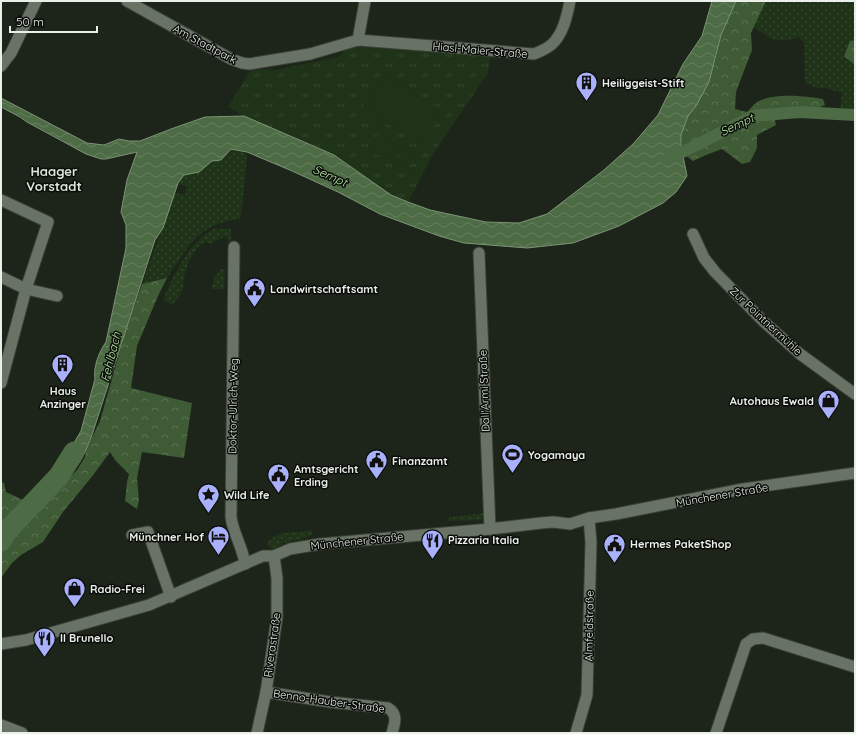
<svg xmlns="http://www.w3.org/2000/svg" width="856" height="734" font-family="Quicksand,sans-serif">
	<style>
		.grass { fill: url(#grass-dots) }
		.forest { fill: url(#forest-crowns) }
		.park { fill: url(#park-tufts) }
		.pitch { fill: #1f3318 }
		.water { fill: url(#water-waves); stroke: #7c9376 }
		.lines { fill: none; stroke-linecap: round; stroke-linejoin: round }
		.canal { stroke: #4d6b44; stroke-width: 12 }
		.river { stroke: #4d6b44; stroke-width: 21 }
		.minor-casing { stroke: #394037; stroke-width: 13 }
		.tertiary-casing { stroke: #394037; stroke-width: 13 }
		.minor { stroke: #687265; stroke-width: 11 }
		.tertiary { stroke: #687265; stroke-width: 11 }
		.labels { text-anchor: middle; stroke-width: 3; stroke-linejoin: round; paint-order: stroke }
		.street-label { font-size: 11px; fill: #eaf0e9; stroke: #090c08 }
		.poi-label { font-size: 11px; font-weight: bold; fill: #eaf0e9; stroke: #090c08; text-anchor: start }
		.water-label { font-size: 12px; font-style: italic; fill: #b2e3a3; stroke: #090c08 }
		.quarter-label { font-size: 13px; font-weight: bold; fill: #dce7d9; stroke: #090c08 }
	</style>
	<defs>
		<pattern id="grass-dots" width="8" height="8" patternUnits="userSpaceOnUse"><rect width="8" height="8" fill="#1f3318"/><path d="M2 2h.1M6 6h.1" fill="none" stroke="#35472e" stroke-width="1.8" stroke-linecap="round"/></pattern>
		<pattern id="forest-crowns" width="20" height="18" patternUnits="userSpaceOnUse"><rect width="20" height="18" fill="#3e5b35"/><path d="M2 6a3 3 0 1 1 6 0M12 15a3 3 0 1 1 6 0" fill="none" stroke="#5a7352"/></pattern>
		<pattern id="park-tufts" width="24" height="20" patternUnits="userSpaceOnUse"><rect width="24" height="20" fill="#1f3318"/><path d="M3 7l-1-3M5 7V3M7 7l1-3M15 17l-1-3M17 17v-4M19 17l1-3" fill="none" stroke="#35472e"/></pattern>
		<pattern id="water-waves" width="16" height="10" patternUnits="userSpaceOnUse"><rect width="16" height="10" fill="#4d6b44"/><path d="M0 5q4-4 8 0t8 0" fill="none" stroke="#67805f"/></pattern>
	</defs>
	<rect width="100%" height="100%" fill="#1d241a"/>
	<g class="grass">
		<path d="M766,1H855V40L850,41L844,56L855,65V109H840L842,93L823,87L821,89L805,83L804,43L799,37C776,44 772,40 754,27Z"/>
		<path d="M231,149L247,152L244,190L240,219C198,224 189,246 167,278L142,284L175,193L185,195L187,186L178,184L184,175L199,172L212,161L221,160Z"/>
		<path d="M213,229H231V241L229,242L226,236C221,239 214,240 211,244L207,242C194,245 187,265 184,277C183,281 184,285 183,289C181,295 176,300 173,305L163,300C174,274 187,245 213,229Z"/>
		<path d="M222,269L225,270L224,289H211L215,276Z"/>
		<path d="M485,513L482,520L447,521L449,517Z"/>
		<path d="M312,530L313,533C306,539 299,539 291,541C284,542 279,546 273,550L266,544C279,528 294,534 312,530Z"/>
	</g>
	<g class="forest">
		<path d="M736,1H766L751,33L752,50L736,92L735,109L747,112C750,109 753,105 756,103C771,92 805,96 823,99L825,105L816,109L773,111L776,125L757,135V148L750,162L742,164L722,149L706,155L693,161L682,153L681,135L688,116L696,106L715,61L721,35Z"/>
		<path d="M855,40V65L844,56L850,41Z"/>
		<path d="M167,278L158,296L137,346L131,388L192,403L184,458L142,452L137,478L139,500L137,509L125,501L127,482L129,474L115,460L110,452L94,474L63,512L43,542L21,555L12,563L1,578V482L4,483L6,492L30,503L55,474L66,481L77,470L85,457L86,450L100,421L125,333L142,284Z"/>
	</g>
	<path class="park" d="M355,42L491,53L488,73L433,154L408,202L391,195L334,155L244,116L228,107L251,69L276,70L338,57Z"/>
	<g class="pitch">
		<path d="M384,73L443,111L422,145L362,108Z"/>
		<path d="M378,134L396,145L388,161L369,150Z"/>
		<path d="M404,148L415,155L407,171L395,164Z"/>
	</g>
	<path class="water" d="M712,1H736L721,35L709,82L696,106L688,116L681,135V146L687,176L676,192L663,203L619,226L573,243L527,248L464,243L439,236L380,214L338,192L292,171L247,152L231,149L221,160L212,161L199,172L184,175L178,183L163,228L155,240L91,438C85,452 77,476 59,476L58,470L81,431L95,379C93,367 99,352 106,342L126,248V225L121,212L127,180L137,152L106,159H101L86,154L27,122L20,117L1,107V98L87,143L104,145L119,139L129,141H140L171,129L205,117L244,116L334,155L391,195L408,202L430,210L486,222L519,223L547,214L604,170L633,144L658,115L683,64L702,36Z"/>
	<g class="lines">
		<path class="canal" d="M667,160L753,116L799,112L855,115"/>
		<path class="river" d="M1,541L7,531L59,476L74,452"/>
		<defs>
			<g id="minor">
				<path d="M127,1L231,59L242,63L249,64L310,54L358,40L534,54C539,52 546,49 551,45C563,35 567,16 570,1"/>
				<path d="M358,40L365,1"/>
				<path d="M1,200L48,222L26,289L1,383"/>
				<path d="M693,234L704,258L715,272L763,321L800,354L855,394"/>
				<path d="M234,247L231,517C233,533 243,548 245,564"/>
				<path d="M479,253L490,529"/>
				<path d="M1,277L26,289L57,296"/>
				<path d="M132,535L148,532L171,597"/>
				<path d="M266,692L330,702L388,708C398,714 395,723 392,733"/>
				<path d="M1,725L22,733"/>
				<path d="M257,733L266,692L277,617V578L274,556"/>
				<path d="M576,733L587,695L591,542L589,518"/>
				<path d="M716,733L746,644L753,639L763,638L855,667"/>
			</g>
			<g id="tertiary">
				<path d="M1,66L11,53L36,1"/>
				<path d="M1,644L26,640L149,605L263,556H274L290,549L320,544L490,529L541,523L553,522L570,524L589,518L616,514L743,489L855,473"/>
			</g>
		</defs>
		<use href="#minor" class="minor-casing"/>
		<use href="#tertiary" class="tertiary-casing"/>
		<use href="#minor" class="minor"/>
		<use href="#tertiary" class="tertiary"/>
	</g>
	<defs>
		<symbol id="building-pin" viewBox="-11 -11 22 30"><path d="M0 17L-7.5 6A9.5 9.5 0 1 1 7.5 6Z" fill="#a9b0fc" stroke="#090c08"/><path d="M-4-6H4V6H1V3H-1V6H-4ZM-2.5-4.3h1.7v1.8h-1.7ZM.8-4.3h1.7v1.8H.8ZM-2.5-1h1.7V.8h-1.7ZM.8-1h1.7V.8H.8Z" fill="#111"/></symbol>
		<symbol id="civic-pin" viewBox="-11 -11 22 30"><path d="M0 17L-7.5 6A9.5 9.5 0 1 1 7.5 6Z" fill="#a9b0fc" stroke="#090c08"/><path d="M-.6-6.5H3V-4.5H.6V-3L4-1V1h2V6H-6V1h2V-1L-.6-3ZM-1.2 2.5V6h2.4V2.5Z" fill="#111"/></symbol>
		<symbol id="shop-pin" viewBox="-11 -11 22 30"><path d="M0 17L-7.5 6A9.5 9.5 0 1 1 7.5 6Z" fill="#a9b0fc" stroke="#090c08"/><path d="M-5-2.5h2.3a2.7 3.5 0 0 1 5.4 0H5L5.5 6h-11ZM-1.5-2.5h3a1.5 2.3 0 0 0-3 0Z" fill="#111"/></symbol>
		<symbol id="stadium-pin" viewBox="-11 -11 22 30"><path d="M0 17L-7.5 6A9.5 9.5 0 1 1 7.5 6Z" fill="#a9b0fc" stroke="#090c08"/><path d="M0-5a6.5 5 0 1 0 0 10a6.5 5 0 1 0 0-10ZM-3.5-1.8h7v3.6h-7Z" fill="#111"/></symbol>
		<symbol id="sight-pin" viewBox="-11 -11 22 30"><path d="M0 17L-7.5 6A9.5 9.5 0 1 1 7.5 6Z" fill="#a9b0fc" stroke="#090c08"/><path d="M0-6L1.8-2.2L6-1.7L2.9 1.2L3.7 5.4L0 3.3L-3.7 5.4L-2.9 1.2L-6-1.7L-1.8-2.2Z" fill="#111"/></symbol>
		<symbol id="hotel-pin" viewBox="-11 -11 22 30"><path d="M0 17L-7.5 6A9.5 9.5 0 1 1 7.5 6Z" fill="#a9b0fc" stroke="#090c08"/><path d="M-6-4.5h1.5V1H6V5H4.5V3h-9V5H-6ZM-4 0a1.8 1.8 0 1 1 3.6 0ZM.5 0V-2.5h3Q6-2.5 6 0Z" fill="#111"/></symbol>
		<symbol id="restaurant-pin" viewBox="-11 -11 22 30"><path d="M0 17L-7.5 6A9.5 9.5 0 1 1 7.5 6Z" fill="#a9b0fc" stroke="#090c08"/><path d="M-5-6h1v4h1v-4h1v4h1v-4h1v5L-1.5 .5V6h-2V.5L-5-1ZM5-6V6H3V1.5H1.5Q1.5-4 5-6Z" fill="#111"/></symbol>
	</defs>
	<g fill-rule="evenodd">
		<use href="#building-pin" x="574" y="70" width="25" height="34"/>
		<use href="#civic-pin" x="242" y="276" width="25" height="34"/>
		<use href="#building-pin" x="50" y="352" width="25" height="34"/>
		<use href="#shop-pin" x="816" y="388" width="25" height="34"/>
		<use href="#stadium-pin" x="500" y="442" width="25" height="34"/>
		<use href="#civic-pin" x="364" y="448" width="25" height="34"/>
		<use href="#civic-pin" x="266" y="462" width="25" height="34"/>
		<use href="#sight-pin" x="196" y="482" width="25" height="34"/>
		<use href="#hotel-pin" x="206" y="524" width="25" height="34"/>
		<use href="#restaurant-pin" x="420" y="528" width="25" height="34"/>
		<use href="#civic-pin" x="602" y="532" width="25" height="34"/>
		<use href="#shop-pin" x="62" y="576" width="25" height="34"/>
		<use href="#restaurant-pin" x="32" y="626" width="25" height="34"/>
	</g>
	<g class="labels">
		<g class="street-label">
			<text transform="translate(205 44) rotate(28)" y="4">Am Stadtpark</text>
			<text transform="translate(480 50) rotate(5)" y="4">Hiasl-Maier-Straße</text>
			<text transform="translate(766 321) rotate(43)" y="4">Zur Pointnermühle</text>
			<text transform="translate(484 391) rotate(-92)" y="4">Dall'Armi Straße</text>
			<text transform="translate(233 406) rotate(-89)" y="4">Doktor-Ulrich-Weg</text>
			<text transform="translate(722 495) rotate(-10)" y="4">Münchener Straße</text>
			<text transform="translate(357 541) rotate(-6)" y="4">Münchener Straße</text>
			<text transform="translate(589 626) rotate(-89)" y="4">Almfeldstraße</text>
			<text transform="translate(272 645) rotate(-82)" y="4">Riverastraße</text>
			<text transform="translate(329 701) rotate(8)" y="4">Benno-Hauber-Straße</text>
		</g>
		<g class="poi-label">
			<text x="602" y="87">Heiliggeist-Stift</text>
			<text x="270" y="293">Landwirtschaftsamt</text>
			<text x="63" y="395" text-anchor="middle">Haus<tspan x="63" dy="13">Anzinger</tspan></text>
			<text x="814" y="405" text-anchor="end">Autohaus Ewald</text>
			<text x="528" y="459">Yogamaya</text>
			<text x="392" y="465">Finanzamt</text>
			<text x="294" y="473">Amtsgericht<tspan x="294" dy="13">Erding</tspan></text>
			<text x="224" y="499">Wild Life</text>
			<text x="204" y="541" text-anchor="end">Münchner Hof</text>
			<text x="448" y="544">Pizzaria Italia</text>
			<text x="630" y="548">Hermes PaketShop</text>
			<text x="90" y="593">Radio-Frei</text>
			<text x="60" y="642">Il Brunello</text>
		</g>
		<g class="water-label">
			<text transform="translate(737 125) rotate(-25)" y="4">Sempt</text>
			<text transform="translate(330 176) rotate(24)" y="4">Sempt</text>
			<text transform="translate(111 357) rotate(-76)" y="4">Fehlbach</text>
		</g>
		<g class="quarter-label">
			<text x="54" y="176">Haager<tspan x="54" dy="15">Vorstadt</tspan></text>
		</g>
	</g>
	<rect width="856" height="734" fill="none" stroke="#eaf0e9" stroke-width="4"/>
	<path d="M10 26v6h87v-6" fill="none" stroke="#eaf0e9" stroke-width="2"/>
	<text x="16" y="26" font-size="12" fill="#eaf0e9" stroke="#090c08" stroke-width="3" paint-order="stroke">50 m</text>
</svg>
